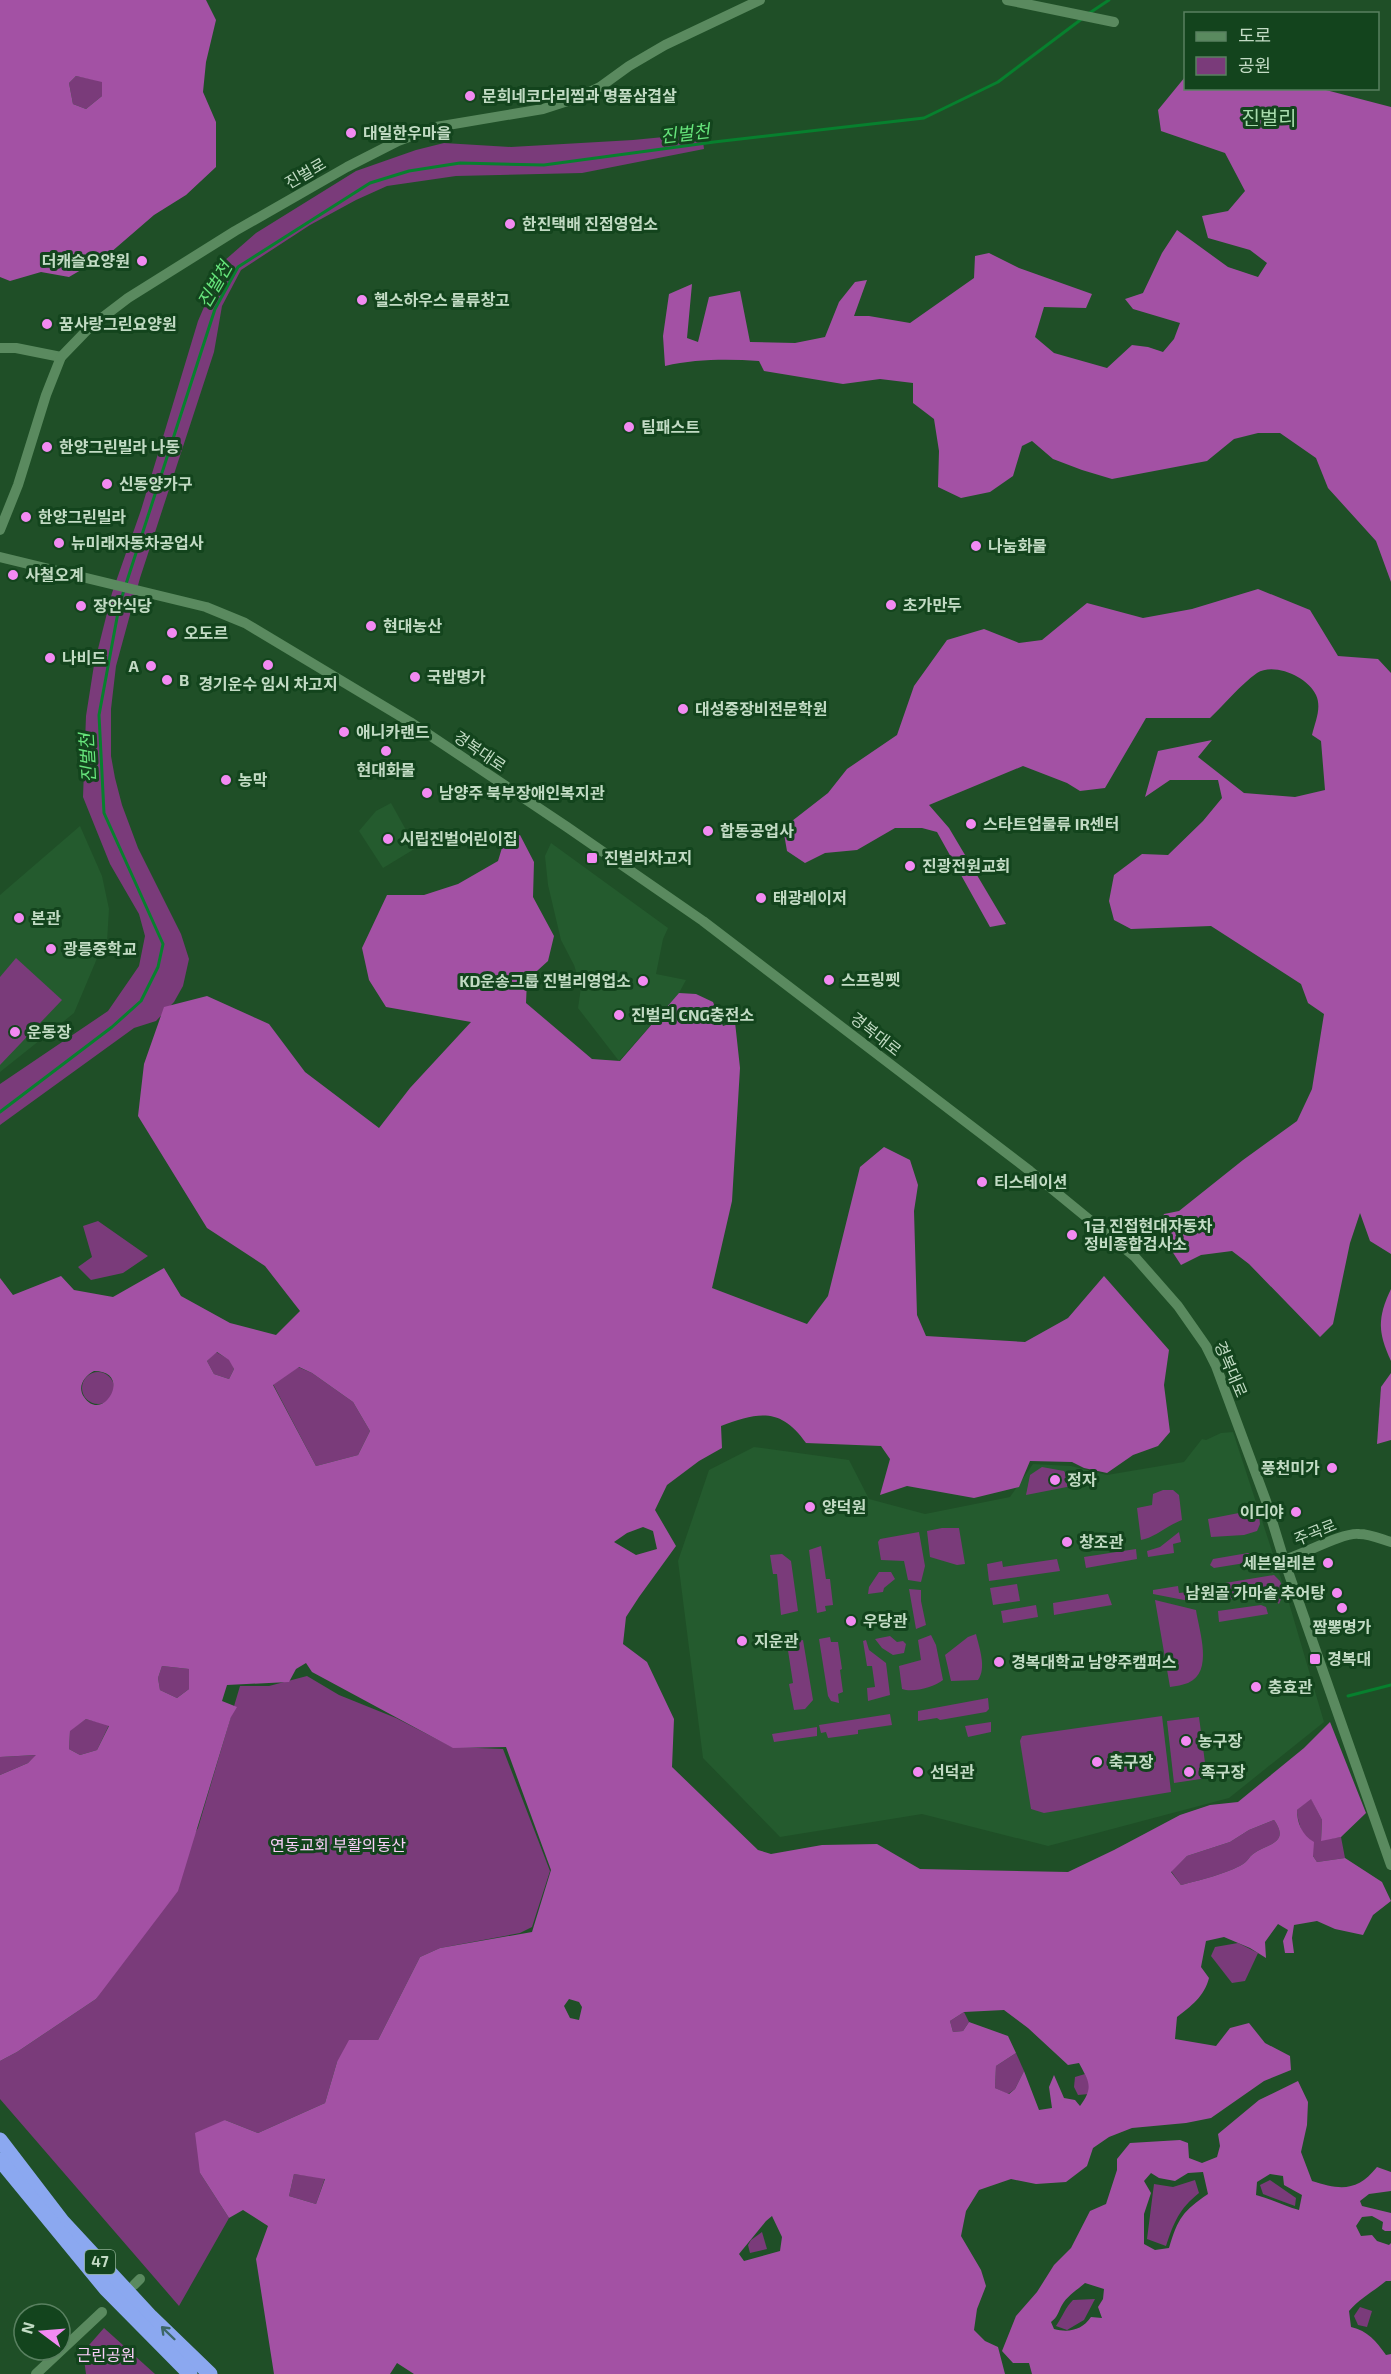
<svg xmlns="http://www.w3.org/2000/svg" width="1391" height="2374" font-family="'Exo 2','Noto Sans KR',sans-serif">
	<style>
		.built { fill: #245b2e }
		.green { fill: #7a3b7a }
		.forest { fill: #a351a4; fill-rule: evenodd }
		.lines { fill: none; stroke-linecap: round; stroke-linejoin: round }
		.stream { stroke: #07802e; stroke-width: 3 }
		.minor { stroke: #5a8a5f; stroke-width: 10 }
		.highway { stroke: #8ba8f0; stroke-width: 15 }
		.oneway { stroke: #3d6767 }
		.poi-dot { fill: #f28af2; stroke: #13441d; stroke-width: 2 }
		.labels { text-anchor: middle; stroke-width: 6; stroke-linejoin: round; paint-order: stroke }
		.shield { fill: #13441d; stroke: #8eae92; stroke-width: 1.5 }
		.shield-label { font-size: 15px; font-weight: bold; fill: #c2dbc4 }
		.poi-label { font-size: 16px; font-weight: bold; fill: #c2dbc4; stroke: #13441d; text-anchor: start }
		.street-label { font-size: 16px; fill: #c2dbc4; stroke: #13441d }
		.park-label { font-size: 16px; fill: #facff9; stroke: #13441d }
		.water-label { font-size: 18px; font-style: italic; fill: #66e47b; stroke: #13441d }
		.quarter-label { font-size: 20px; fill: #a8dcad; stroke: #13441d }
	</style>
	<rect width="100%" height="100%" fill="#1f4f27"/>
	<g class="built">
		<path d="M391,803L416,848L383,868L359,831L376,811Z"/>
		<path d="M80,826L102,876L109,909L107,942L98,956L74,1013L0,1072V895Z"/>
		<path d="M551,843L668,928L663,939L656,974L686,980L679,993L619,1061L578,1008L581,987L574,965L561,940L548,885L545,856Z"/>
		<path d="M1233,1432L1289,1603L1324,1722L1229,1798L1048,1846L922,1814L780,1837L703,1758L678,1561L709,1470L754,1447L849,1460L869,1499L925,1514L1010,1497L1033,1464L1071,1466L1107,1475L1184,1462L1202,1439L1206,1440L1221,1433Z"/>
	</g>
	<g class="green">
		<path d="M76,76L102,81V96L86,109L73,104L69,83Z"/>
		<path d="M699,126L702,134L704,149L582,173L456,176L387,186L356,200L310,225L241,270L222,306L214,352L140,578L116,666L111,709V756L115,778L122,805L138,848L181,934L189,959L183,986L174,1002L156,1021L134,1028L0,1125V1084L108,1011L139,966L145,936L139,914L110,864L83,797L86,716L94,665L112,593L141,510L198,321L224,261L256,233L356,171L416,150L444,143L511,147L633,140L674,136Z"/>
		<path d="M16,958L62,1000L0,1065V977Z"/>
		<path d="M98,1221L148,1256L123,1273L91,1280L78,1267L92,1257L83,1226Z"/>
		<path d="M216,1352L230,1360L234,1369L229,1379L214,1374L207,1361Z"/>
		<path d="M298,1367L312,1373L353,1402L370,1431L358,1455L316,1466L273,1384Z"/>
		<circle cx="98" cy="1388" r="16"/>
		<path d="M1042,1467L1064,1471L1072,1486L1026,1495L1030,1475Z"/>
		<path d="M1163,1490H1173L1179,1495L1182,1520C1168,1525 1154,1538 1141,1540L1137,1508L1152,1505L1153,1494Z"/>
		<path d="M1244,1512L1259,1516L1260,1524L1257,1531L1244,1535L1211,1537L1208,1519Z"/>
		<path d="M942,1528H959L965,1564L957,1565L930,1557L927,1531Z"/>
		<path d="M919,1532L925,1566L921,1582L908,1580L904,1561L881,1560L878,1542L880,1539Z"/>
		<path d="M1179,1532L1181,1542L1173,1544L1174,1553L1148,1557L1147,1551L1160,1547Z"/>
		<path d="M821,1546L826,1579H830L833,1605L825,1606L826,1611L817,1613L809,1550Z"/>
		<path d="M1136,1549L1137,1559L1086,1568L1084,1557Z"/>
		<path d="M1248,1553L1251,1554L1252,1559L1245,1563L1214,1568L1210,1565L1213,1559Z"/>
		<path d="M782,1554L791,1561L798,1611L781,1615L777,1574H773L770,1555Z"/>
		<path d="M1057,1559L1060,1571L989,1581L987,1564L1002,1561L1003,1567Z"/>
		<path d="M879,1572H891L895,1579L884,1588L883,1592L868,1594L869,1587Z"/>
		<path d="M1274,1575L1280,1581L1284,1592L1279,1604L1269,1594L1217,1601L1216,1590L1219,1584Z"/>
		<path d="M1017,1584L1020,1601L993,1605L990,1588Z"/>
		<path d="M1178,1586L1179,1593L1188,1592L1189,1601L1153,1594V1590Z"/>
		<path d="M909,1589L921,1590V1601L926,1625L916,1629Z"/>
		<path d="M1108,1594L1112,1605L1054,1615L1053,1603Z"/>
		<path d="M1155,1600L1196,1610C1199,1631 1214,1672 1188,1683C1183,1685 1176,1686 1170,1687Z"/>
		<path d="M1036,1605L1038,1617L1003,1623L1001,1611Z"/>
		<path d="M1261,1605L1266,1607L1268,1614L1219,1622L1218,1611Z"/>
		<path d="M976,1634C979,1647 987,1668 978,1680L951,1681L945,1655L968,1637Z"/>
		<path d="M931,1635L936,1645L943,1680C934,1687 913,1693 902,1689L899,1666L921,1660L918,1640Z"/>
		<path d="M890,1636L897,1642L903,1641L906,1644L904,1653L893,1655L882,1648L875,1639Z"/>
		<path d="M830,1637L831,1642H838L842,1669L840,1670L843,1692L838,1694L839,1703L831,1701L828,1696L819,1639Z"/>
		<path d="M803,1640L813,1700L805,1709L794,1710L789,1684L793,1683L787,1644Z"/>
		<path d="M866,1640L869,1650L886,1663L890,1695L868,1701L867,1688L875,1687L872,1666H867L863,1641Z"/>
		<path d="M162,1666L189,1669V1689L177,1698L160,1690L158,1678Z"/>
		<path d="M307,1676L339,1695L396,1718L452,1747L503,1749L550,1871L532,1927L520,1933L440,1948L420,1957L378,2040L337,2062L325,2103L258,2133L225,2120L200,2173L229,2218L179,2306L0,2099V2061L17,2052L96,1999L198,1828L240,1686H269Z"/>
		<path d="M988,1698L989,1709L986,1712L940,1720L937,1718L918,1721V1711Z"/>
		<path d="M890,1714L892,1725L858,1730V1734L828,1738L826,1732L821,1733L819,1725Z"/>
		<path d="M1162,1716L1171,1792L1044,1813L1031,1809L1020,1741L1022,1736Z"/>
		<path d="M1199,1717L1207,1778L1174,1783L1167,1721Z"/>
		<path d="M86,1719L109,1725L97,1750L80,1755L69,1749L70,1730Z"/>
		<path d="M991,1722V1732L968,1737L965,1726Z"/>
		<path d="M817,1727V1736L774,1742L772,1734Z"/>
		<path d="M37,1755L28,1763L0,1775V1757Z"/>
		<path d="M1311,1798L1322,1820L1321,1840L1341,1837L1345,1858L1317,1862C1309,1850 1297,1824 1297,1810Z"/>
		<path d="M1274,1820C1291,1844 1266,1844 1253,1854C1249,1857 1247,1862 1243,1864C1229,1873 1197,1881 1181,1885L1171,1871L1187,1856L1230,1842L1249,1830Z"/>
		<path d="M1238,1943L1258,1953L1245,1981L1232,1983L1211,1956L1215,1947Z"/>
		<path d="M964,2012L969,2022L963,2031L953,2032L950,2021Z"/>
		<path d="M1016,2053L1024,2071L1015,2089L1008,2094L995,2088L996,2066Z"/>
		<path d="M1085,2074L1089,2082V2094L1078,2095L1074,2087L1075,2077Z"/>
		<path d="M294,2174L325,2178L316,2204L289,2196Z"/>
		<path d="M1195,2180L1199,2193C1179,2209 1174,2222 1166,2246L1147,2239L1154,2184L1173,2187Z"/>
		<path d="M1270,2180L1296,2198L1295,2206L1263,2194L1260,2185Z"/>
		<path d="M762,2232L767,2249L750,2253L748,2245L751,2240Z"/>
		<path d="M1095,2299L1084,2320L1067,2330L1056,2326C1063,2316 1065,2308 1073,2300Z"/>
		<path d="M1360,2307L1372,2311L1367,2327L1358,2325L1354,2316Z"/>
		<path d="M104,2328L155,2374H86L83,2352Z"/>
	</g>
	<g class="forest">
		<path d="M0,0H206L216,20L206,62L203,92L216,122V167L186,195L154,215L110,253L69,277L41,272L10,281L0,277ZM76,76L102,82V96L86,109L73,104L69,83Z"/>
		<path d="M1185,77L1186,88L1322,89L1391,107V582L1376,541L1328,488L1316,458L1280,433H1258L1234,439L1207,461L1112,479L1082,470L1053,459L1032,441L1022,446L1013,476L990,492L961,498L938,487L939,451L934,419L913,403V383L880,379L843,384L764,371L759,361C727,359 696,359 665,366L663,336L669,294L692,284L687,338L698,342L709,297L740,291L750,342L795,343L825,337L839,302L855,282L867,280L854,316H869L910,323L974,278L975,256L989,253L1019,268L1092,294L1086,308L1044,307L1035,337L1054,353L1107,368L1132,345L1148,347L1163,352L1174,339L1180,323L1133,309L1125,299L1143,293L1162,253L1177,230L1228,267L1258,277L1267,263L1250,250L1208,238L1202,216L1228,211L1245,191L1225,153L1161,131L1158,110Z"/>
		<path d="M1258,589L1310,610L1338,656L1378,659L1391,673V1254L1370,1241L1360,1213L1350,1243L1333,1324L1320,1337L1249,1264L1232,1251L1201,1255L1181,1265L1157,1228L1164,1214L1179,1211L1243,1160L1297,1121L1312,1089L1324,1014L1308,1003L1301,984L1211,926L1131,929L1114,920L1109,901L1114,875L1142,854L1168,855L1203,821L1222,798L1218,780H1170L1145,797L1158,751L1212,740L1198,757L1244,793L1295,797L1325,790L1321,741L1312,735C1315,722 1322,708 1316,695C1308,677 1274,662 1257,673C1240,685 1225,704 1210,718H1146L1105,788L1080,791L1067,783L1023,766L929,805L949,828L1006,924L990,927L937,832L922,828H895L857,850L825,853L805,863L787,851L783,828L828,793L847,769L897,735L914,686L947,640L984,629L1019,643L1042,640L1087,603L1143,618L1192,609Z"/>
		<path d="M520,835L534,862L533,897L554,936L548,961L527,980L526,1003L592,1059L620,1061L679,993L696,994L713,1002L723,1026L735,1022L740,1068L732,1201L712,1288L807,1324L828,1296L860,1167L884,1147L910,1160L918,1185L914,1211L917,1315L926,1336L1025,1342L1068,1318L1104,1276L1169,1350L1164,1385L1170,1432L1158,1446L1133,1455L1107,1473L1084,1468L1072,1462L1030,1461L1019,1487L974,1498L907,1486L880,1495L890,1459L881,1446L806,1443C781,1407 758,1412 721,1426L722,1448L699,1461L667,1485L655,1510L676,1546L639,1597L626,1617L623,1644L647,1662L674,1719L672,1767L758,1850L771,1854L822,1845L877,1844L920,1869L1068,1872L1114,1850L1180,1815L1210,1805L1238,1802L1304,1748L1330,1722L1366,1813L1341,1837L1321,1841L1322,1820L1311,1799L1297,1810C1297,1823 1302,1835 1314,1842L1313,1856L1317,1862L1345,1858L1382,1882L1391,1901L1373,1915L1363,1935L1335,1929L1317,1921L1294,1925L1292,1938L1294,1953H1285L1283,1941L1288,1930L1278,1924L1265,1942L1266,1958L1250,1948L1224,1937L1206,1941L1201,1967L1209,1978C1204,1997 1191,2006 1177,2017L1175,2039L1216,2046L1230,2028L1249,2023L1265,2043L1290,2056L1291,2070L1264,2081L1211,2118L1186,2123L1132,2128L1109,2137L1093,2148L1087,2166L1066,2182L1036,2184L1011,2179L979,2190L966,2211L961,2236L981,2270L986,2286L977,2309L974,2330L985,2341L998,2347L1005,2374H414L397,2363L390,2374H274L256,2259L268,2226L243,2210L229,2218L200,2173L195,2133L225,2120L258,2133L325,2103L337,2062L349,2040H378L420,1957L440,1948L532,1932L551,1870L506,1747L453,1748L312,1672L306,1663L296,1669L289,1682L227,1685L222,1701L237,1707L231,1717L178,1891L96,1999L17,2052L0,2061V1775L28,1763L36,1755L0,1757V1278L13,1295L61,1276L74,1290L113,1297L164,1268L181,1296L230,1323L276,1335L300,1311L265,1266L207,1228L138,1116L144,1064L164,1007L207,996L269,1024L305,1072L379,1128L410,1088L471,1022L386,1007L369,980L362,948L387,895H424L458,884L498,861L505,838ZM217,1352L229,1360L234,1369L229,1379L214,1374L207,1361ZM299,1367L312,1373L353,1402L370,1431L358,1455L316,1466L273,1385ZM94,1371C134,1371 103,1425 84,1397C77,1387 84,1376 94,1371ZM643,1527L653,1531L657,1549L636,1555L614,1542L627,1533ZM162,1666L189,1669V1689L177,1698L160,1690L158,1678ZM86,1719L109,1726L97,1750L80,1755L69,1749L70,1731ZM1274,1820C1291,1844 1266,1844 1253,1854C1249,1857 1247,1862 1243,1864C1229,1873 1197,1881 1181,1885L1171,1872L1187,1856L1230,1842L1249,1830ZM569,1999L579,2002L582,2007L579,2020L570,2018L564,2006ZM1004,2010L1028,2028L1068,2065L1079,2063C1089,2082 1094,2087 1080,2106L1075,2100L1064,2098L1054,2075L1049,2087L1052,2108L1039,2110L1024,2071L1015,2089L1009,2094L995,2088L996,2066L1016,2053L1008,2036L969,2022L963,2031L953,2032L950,2021L964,2012ZM294,2174L325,2179L316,2204L289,2196ZM772,2216L782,2237L780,2251L744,2261L739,2254L766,2221Z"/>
		<path d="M1391,1289V1361C1378,1333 1377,1318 1391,1289Z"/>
		<path d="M1391,1373V1440L1377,1444L1381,1387Z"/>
		<path d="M1298,2081L1308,2102L1307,2125L1301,2152L1312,2181C1340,2190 1357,2192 1377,2167L1391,2172V2191L1369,2194L1360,2201L1362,2206L1391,2213V2231H1385L1382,2229L1383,2222L1372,2216L1362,2217L1356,2226L1361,2236L1372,2235L1377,2241L1389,2245L1391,2243V2281H1386C1374,2291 1359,2299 1349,2311L1351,2327C1368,2331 1376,2341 1386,2355L1391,2354V2374H1032L1029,2363H1013L1002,2351L1016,2316L1037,2292L1054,2265L1071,2248L1090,2211L1106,2204L1117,2170V2159L1130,2143L1180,2140L1188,2143L1189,2158L1202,2163L1217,2157L1220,2146L1218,2134L1259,2100ZM1151,2173L1159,2178L1175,2181L1188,2173L1203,2172L1208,2194C1183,2211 1178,2218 1169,2248L1155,2250L1144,2244V2214L1151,2193L1144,2181ZM1270,2174L1283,2176L1284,2185L1302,2195L1299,2210C1284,2206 1271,2199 1256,2195L1257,2182ZM1085,2283L1104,2289L1103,2299L1098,2307L1102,2318L1091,2317C1082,2330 1069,2333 1054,2329L1051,2322C1058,2317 1058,2312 1062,2305C1067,2296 1077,2290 1085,2283Z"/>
	</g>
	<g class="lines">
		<g class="stream">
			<path d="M1088,14L1109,0"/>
			<path d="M126,584L215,309L238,267L370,183L409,171L460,163L544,165L714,142L924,118L998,82L1083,18"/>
			<path d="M0,1112L112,1027L141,1001L158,967L163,944L104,813L99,715L119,607L124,590"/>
			<path d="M1348,1696L1391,1685"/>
		</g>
		<g class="minor">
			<path d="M1007,0L1114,22"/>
			<path d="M0,348H16L61,357"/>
			<path d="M0,530L18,485L46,395L61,357L90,327L128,298L235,231L347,167L398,141L436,127L543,109L577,98L600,87L629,66L665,45L760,0"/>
			<path d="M0,557L206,607L245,623L410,722L567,827L703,921L1030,1171L1135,1257L1178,1306L1206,1346L1216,1366L1266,1501L1284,1560L1391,1865"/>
			<path d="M1284,1560C1304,1554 1343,1532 1359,1534C1370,1534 1381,1539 1391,1542"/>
			<path d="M134,2285L140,2279"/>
			<path d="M36,2374L102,2312"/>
		</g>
		<g class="highway">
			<path d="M0,2140L62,2221L151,2317L210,2374"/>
			<path d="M0,2160L106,2289L190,2374"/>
		</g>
	</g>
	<defs><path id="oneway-shaft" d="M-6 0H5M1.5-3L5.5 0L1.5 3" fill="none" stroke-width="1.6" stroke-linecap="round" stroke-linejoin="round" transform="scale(1.5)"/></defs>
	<use class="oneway" href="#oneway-shaft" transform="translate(168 2333) rotate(-136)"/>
	<g class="poi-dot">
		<circle cx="470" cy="96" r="6"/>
		<circle cx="351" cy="133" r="6"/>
		<circle cx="510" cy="224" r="6"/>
		<circle cx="142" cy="261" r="6"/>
		<circle cx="362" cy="300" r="6"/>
		<circle cx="47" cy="324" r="6"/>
		<circle cx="629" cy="427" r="6"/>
		<circle cx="47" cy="447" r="6"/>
		<circle cx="107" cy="484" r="6"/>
		<circle cx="26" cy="517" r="6"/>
		<circle cx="59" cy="543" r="6"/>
		<circle cx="976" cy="546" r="6"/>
		<circle cx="13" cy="575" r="6"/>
		<circle cx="891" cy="605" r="6"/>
		<circle cx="81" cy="606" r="6"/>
		<circle cx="371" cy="626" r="6"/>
		<circle cx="172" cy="633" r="6"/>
		<circle cx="50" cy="658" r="6"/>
		<circle cx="268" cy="665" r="6"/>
		<circle cx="151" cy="666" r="6"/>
		<circle cx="415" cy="677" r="6"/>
		<circle cx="167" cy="680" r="6"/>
		<circle cx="683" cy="709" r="6"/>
		<circle cx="344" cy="732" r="6"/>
		<circle cx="386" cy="751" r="6"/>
		<circle cx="226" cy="780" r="6"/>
		<circle cx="427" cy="793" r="6"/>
		<circle cx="971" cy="824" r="6"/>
		<circle cx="708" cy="831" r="6"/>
		<circle cx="388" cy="839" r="6"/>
		<rect x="586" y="852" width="12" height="12" rx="3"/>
		<circle cx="910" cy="866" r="6"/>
		<circle cx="761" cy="898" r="6"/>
		<circle cx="19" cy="918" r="6"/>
		<circle cx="51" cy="949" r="6"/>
		<circle cx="829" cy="980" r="6"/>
		<circle cx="643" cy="981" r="6"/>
		<circle cx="619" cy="1015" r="6"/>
		<circle cx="15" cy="1032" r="6"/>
		<circle cx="982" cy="1182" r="6"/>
		<circle cx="1072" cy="1235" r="6"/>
		<circle cx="1332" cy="1468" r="6"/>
		<circle cx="1055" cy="1480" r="6"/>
		<circle cx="810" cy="1507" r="6"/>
		<circle cx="1296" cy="1512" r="6"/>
		<circle cx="1067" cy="1542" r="6"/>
		<circle cx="1328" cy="1563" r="6"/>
		<circle cx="1337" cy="1593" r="6"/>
		<circle cx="1342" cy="1608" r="6"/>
		<circle cx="851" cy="1621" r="6"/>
		<circle cx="742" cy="1641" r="6"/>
		<rect x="1309" y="1653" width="12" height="12" rx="3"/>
		<circle cx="999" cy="1662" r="6"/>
		<circle cx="1256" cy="1687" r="6"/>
		<circle cx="1186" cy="1741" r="6"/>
		<circle cx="1097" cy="1762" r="6"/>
		<circle cx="918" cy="1772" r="6"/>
		<circle cx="1189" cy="1772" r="6"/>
	</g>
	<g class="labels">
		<rect class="shield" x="85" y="2250" width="30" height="24" rx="4.5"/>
		<g class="shield-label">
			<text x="100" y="2267">47</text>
		</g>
		<g class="poi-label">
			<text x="482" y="102">문희네코다리찜과 명품삼겹살</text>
			<text x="363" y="139">대일한우마을</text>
			<text x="522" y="230">한진택배 진접영업소</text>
			<text x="130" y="267" text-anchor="end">더캐슬요양원</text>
			<text x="374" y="306">헬스하우스 물류창고</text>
			<text x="59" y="330">꿈사랑그린요양원</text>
			<text x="641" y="433">팀패스트</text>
			<text x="59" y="453">한양그린빌라 나동</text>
			<text x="119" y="490">신동양가구</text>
			<text x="38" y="523">한양그린빌라</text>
			<text x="71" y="549">뉴미래자동차공업사</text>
			<text x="988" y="552">나눔화물</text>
			<text x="25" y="581">사철오계</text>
			<text x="903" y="611">초가만두</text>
			<text x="93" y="612">장안식당</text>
			<text x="383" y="632">현대농산</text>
			<text x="184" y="639">오도르</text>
			<text x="62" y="664">나비드</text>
			<text x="139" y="672" text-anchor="end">A</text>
			<text x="427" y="683">국밥명가</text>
			<text x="179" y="686">B</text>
			<text x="268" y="690" text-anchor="middle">경기운수 임시 차고지</text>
			<text x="695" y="715">대성중장비전문학원</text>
			<text x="356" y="738">애니카랜드</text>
			<text x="386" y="776" text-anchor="middle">현대화물</text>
			<text x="238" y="786">농막</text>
			<text x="439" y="799">남양주 북부장애인복지관</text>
			<text x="983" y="830">스타트업물류 IR센터</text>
			<text x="720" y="837">합동공업사</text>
			<text x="400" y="845">시립진벌어린이집</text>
			<text x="604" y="864">진벌리차고지</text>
			<text x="922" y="872">진광전원교회</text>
			<text x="773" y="904">태광레이저</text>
			<text x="31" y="924">본관</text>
			<text x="63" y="955">광릉중학교</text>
			<text x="841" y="986">스프링펫</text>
			<text x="631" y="987" text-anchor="end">KD운송그룹 진벌리영업소</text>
			<text x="631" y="1021">진벌리 CNG충전소</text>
			<text x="27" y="1038">운동장</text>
			<text x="994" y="1188">티스테이션</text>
			<text x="1084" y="1232">1급 진접현대자동차<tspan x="1084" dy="18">정비종합검사소</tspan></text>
			<text x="1320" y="1474" text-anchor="end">풍천미가</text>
			<text x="1067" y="1486">정자</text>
			<text x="822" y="1513">양덕원</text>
			<text x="1284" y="1518" text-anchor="end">이디야</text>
			<text x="1079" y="1548">창조관</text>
			<text x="1316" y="1569" text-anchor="end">세븐일레븐</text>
			<text x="1325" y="1599" text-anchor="end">남원골 가마솥 추어탕</text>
			<text x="863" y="1627">우당관</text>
			<text x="1342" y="1633" text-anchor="middle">짬뽕명가</text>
			<text x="754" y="1647">지운관</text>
			<text x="1327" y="1665">경복대</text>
			<text x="1011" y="1668">경복대학교 남양주캠퍼스</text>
			<text x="1268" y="1693">충효관</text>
			<text x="1198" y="1747">농구장</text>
			<text x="1109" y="1768">축구장</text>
			<text x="930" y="1778">선덕관</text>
			<text x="1201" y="1778">족구장</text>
		</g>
		<g class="street-label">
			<text transform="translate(305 173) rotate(-30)" y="6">진벌로</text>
			<text transform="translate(480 751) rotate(34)" y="6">경복대로</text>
			<text transform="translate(876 1034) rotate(38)" y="6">경복대로</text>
			<text transform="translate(1231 1369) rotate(67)" y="6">경복대로</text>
			<text transform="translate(1315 1532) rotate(-22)" y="6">주곡로</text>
		</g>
		<g class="park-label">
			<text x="338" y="1851">연동교회 부활의동산</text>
			<text x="106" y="2361">근린공원</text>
		</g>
		<g class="water-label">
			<text transform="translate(685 134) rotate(-7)" y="6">진벌천</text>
			<text transform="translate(215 285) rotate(-60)" y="6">진벌천</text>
			<text transform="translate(88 758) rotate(-93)" y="6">진벌천</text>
		</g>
		<g class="quarter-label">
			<text x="1269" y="125">진벌리</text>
		</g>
	</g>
	<rect x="1184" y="12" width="195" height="78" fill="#13441d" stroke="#598060" stroke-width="1.5"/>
	<rect x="1196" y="32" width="30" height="9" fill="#5a8a5f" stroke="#598060" stroke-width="1.5"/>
	<text x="1238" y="42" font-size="18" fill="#c2dbc4">도로</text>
	<rect x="1196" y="57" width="30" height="18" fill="#7a3b7a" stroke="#598060" stroke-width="1.5"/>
	<text x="1238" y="72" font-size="18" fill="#c2dbc4">공원</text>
	<g transform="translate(42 2332) rotate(286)"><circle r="28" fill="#13441d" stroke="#598060" stroke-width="1.5"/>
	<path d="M0-4.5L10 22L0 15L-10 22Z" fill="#f28af2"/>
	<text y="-9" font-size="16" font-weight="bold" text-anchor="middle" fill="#c2dbc4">N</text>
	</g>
</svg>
